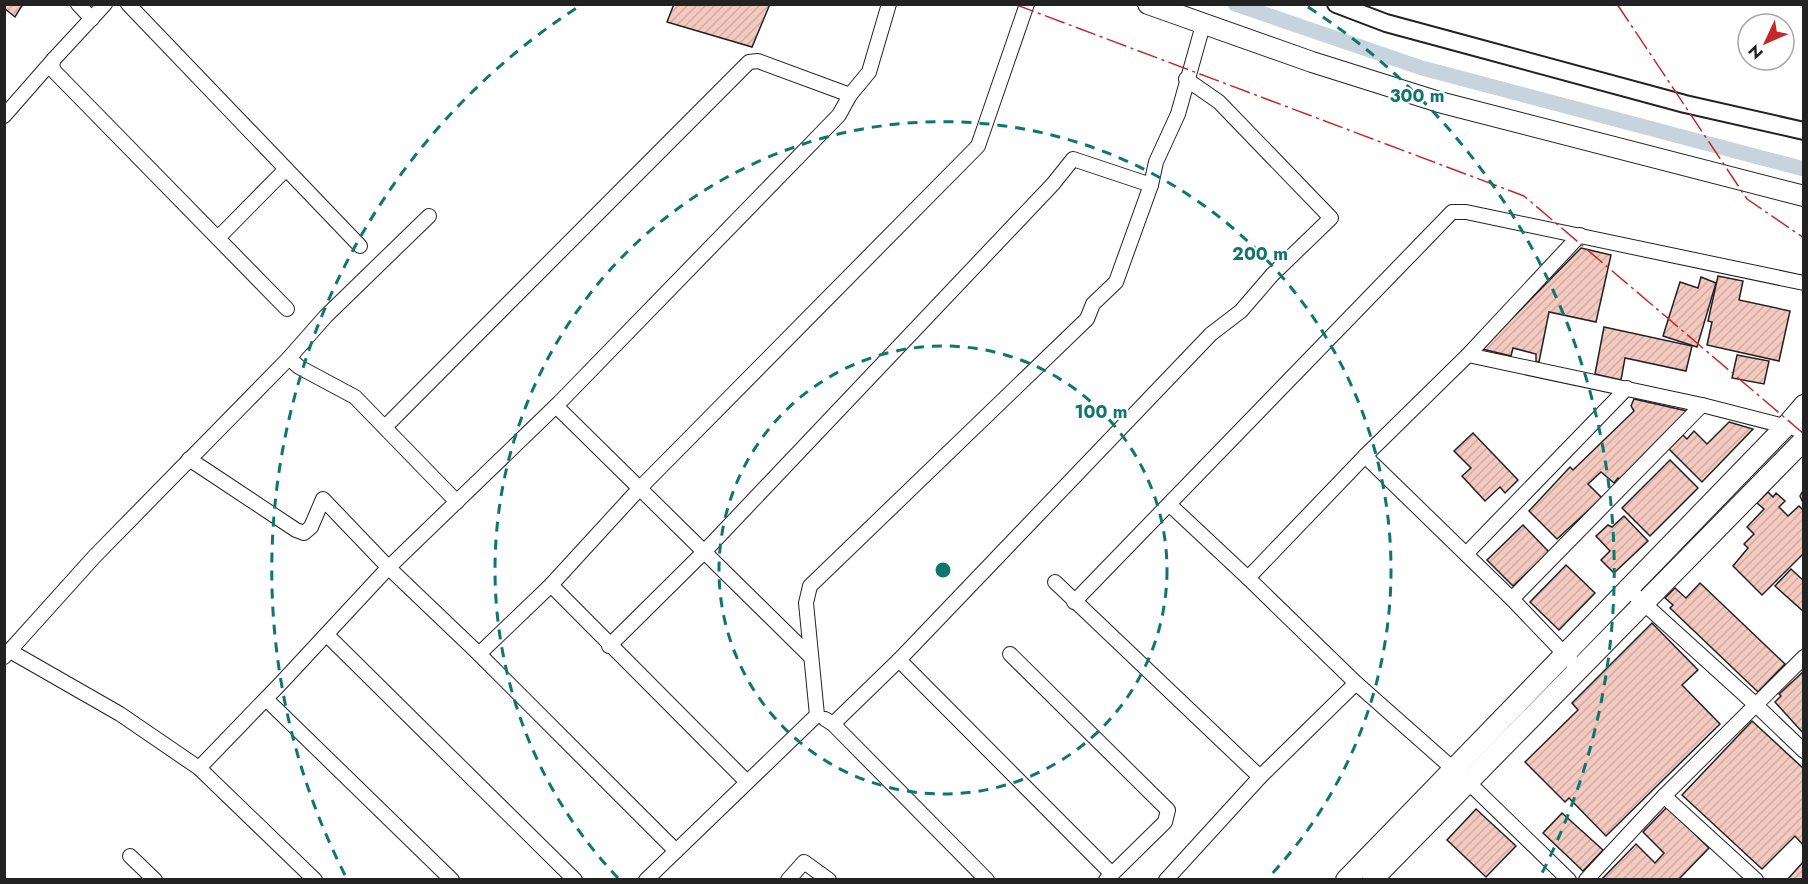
<svg xmlns="http://www.w3.org/2000/svg" width="1808" height="884" font-family="Jost,sans-serif">
	<style>
		.lines { fill: none; stroke-linecap: round; stroke-linejoin: round }
		.canal { stroke: #c7d3dd; stroke-width: 15 }
		.building { fill: url(#building-hatch); stroke: #222; stroke-width: 1.5 }
		.minor-casing { stroke: #222; stroke-width: 16 }
		.tertiary-casing { stroke: #222; stroke-width: 20 }
		.secondary-casing { stroke: #222; stroke-width: 22 }
		.minor { stroke: #fff; stroke-width: 14 }
		.tertiary { stroke: #fff; stroke-width: 16 }
		.secondary { stroke: #fff; stroke-width: 20 }
		.power { stroke: #c62828; stroke-width: 1.5; stroke-dasharray: 21 4.5 3 4.5; stroke-linecap: butt }
		.ring { fill: none; stroke: #0f766e; stroke-width: 3; stroke-dasharray: 10 8 }
		.centre { fill: #0f766e; stroke: #fff; stroke-width: 3 }
		.ring-label { font-size: 18px; text-anchor: middle; font-weight: bold; fill: #0f766e; stroke: #fff; stroke-width: 4.5; stroke-linejoin: round; paint-order: stroke }
	</style>
	<defs>
		<pattern id="building-hatch" width="6" height="6" patternUnits="userSpaceOnUse" patternTransform="scale(1.5)"><rect width="6" height="6" fill="#f3c9c0"/><path d="M-1 1l2-2M0 6l6-6M5 7l2-2" fill="none" stroke="#d0aca5"/></pattern>
	</defs>
	<rect width="100%" height="100%" fill="#fff"/>
	<g class="lines">
		<path class="canal" d="M1235,4L1422,68L1804,169"/>
	</g>
	<g class="building">
		<path d="M4,4H23L15,17L4,8Z"/>
		<path d="M674,4H770L752,47L667,22Z"/>
		<path d="M1581,248L1611,255L1596,322L1549,312L1539,362H1536V354L1513,348L1511,356L1482,349Z"/>
		<path d="M1718,276L1743,281L1739,300L1790,311L1779,361L1707,345L1712,322L1708,321Z"/>
		<path d="M1701,277L1716,283L1697,347L1663,336L1680,282L1698,288Z"/>
		<path d="M1604,327L1692,346L1686,371L1625,358L1621,380L1595,374Z"/>
		<path d="M1737,355L1769,361L1764,384L1732,378Z"/>
		<path d="M1634,399L1687,411L1620,479L1618,478L1614,483L1601,472L1588,484L1602,498L1557,539L1529,511L1570,467L1573,470L1634,411L1631,406Z"/>
		<path d="M1729,422L1753,429L1702,482L1669,449L1683,435L1687,439L1694,431L1707,444Z"/>
		<path d="M1473,433L1518,480L1505,493L1500,487L1485,501L1462,476L1471,468L1454,451Z"/>
		<path d="M1670,460L1698,488L1650,536L1622,508Z"/>
		<path d="M1804,489V505L1800,496Z"/>
		<path d="M1768,492L1773,497L1776,493L1785,501L1779,507L1788,516L1799,506L1804,511V553L1762,595L1733,566L1748,548L1744,544L1754,534L1747,527L1764,509L1757,503Z"/>
		<path d="M1624,516L1648,541L1614,573L1601,560L1610,551L1596,536L1608,525L1612,527Z"/>
		<path d="M1523,525L1549,552L1513,586L1487,560Z"/>
		<path d="M1566,565L1595,593L1559,630L1530,602Z"/>
		<path d="M1791,569L1804,581V612L1775,586Z"/>
		<path d="M1700,583L1785,664L1758,692L1670,608L1673,605L1665,598L1675,588L1686,598Z"/>
		<path d="M1652,623L1698,670L1682,685L1720,724L1606,836L1569,798L1565,802L1525,762L1578,710L1572,703Z"/>
		<path d="M1804,671V732L1803,733L1775,702L1781,696L1779,694Z"/>
		<path d="M1752,721L1804,769V846L1795,836L1762,869L1682,795Z"/>
		<path d="M1667,807L1709,848L1678,880H1601L1636,844L1655,863L1664,853L1643,832Z"/>
		<path d="M1476,809L1516,846L1486,877L1447,840Z"/>
		<path d="M1562,813L1603,850L1583,871L1543,833Z"/>
		<path d="M1804,861V880H1787Z"/>
	</g>
	<g class="lines">
		<defs>
			<g id="minor">
				<path d="M78,4L92,19"/>
				<path d="M105,4L54,59L52,65L54,71L287,309"/>
				<path d="M128,4L360,246"/>
				<path d="M4,116L54,59"/>
				<path d="M218,238L286,169"/>
				<path d="M1468,355L1702,405L1804,431"/>
				<path d="M289,358L299,367L355,397L457,502"/>
				<path d="M556,406L810,656"/>
				<path d="M385,427L749,62L758,61L850,95"/>
				<path d="M1365,456L1512,599L1578,668"/>
				<path d="M189,459L296,530L304,533L311,527L323,499L389,568L479,654L676,851"/>
				<path d="M1170,505L1248,578L1356,683L1468,782L1569,880"/>
				<path d="M1466,554L1627,388"/>
				<path d="M1248,578L1365,456L1468,355L1580,235"/>
				<path d="M1055,582L1260,777"/>
				<path d="M551,585L747,782"/>
				<path d="M1628,589L1757,706L1804,751"/>
				<path d="M1512,599L1702,405"/>
				<path d="M1074,602L1452,212H1466L1804,283"/>
				<path d="M327,635L575,880"/>
				<path d="M609,646L704,552L1053,184L1073,159L1151,185"/>
				<path d="M10,651L120,714L199,768L315,880"/>
				<path d="M479,654L551,585L639,489L978,146L1027,4"/>
				<path d="M1010,654L1168,810L1165,822L1106,880"/>
				<path d="M4,657L94,557L289,358L326,316L429,216"/>
				<path d="M899,660L1112,874"/>
				<path d="M266,699L452,880"/>
				<path d="M825,719L833,724L987,880"/>
				<path d="M833,724L899,660L1211,334L1241,311L1272,275L1331,218L1219,102L1186,79"/>
				<path d="M199,768L282,682L387,569L560,402L839,115L850,95L869,72L889,4"/>
				<path d="M1664,796L1756,880"/>
				<path d="M130,856L155,880"/>
				<path d="M646,880L817,715L806,603L810,586L1087,319L1093,304L1116,282L1151,185L1156,162L1178,114L1203,25"/>
				<path d="M788,880L804,862L829,880"/>
				<path d="M1166,880L1260,777L1356,683"/>
				<path d="M1586,880L1664,796L1804,657"/>
			</g>
			<path id="tertiary" d="M1336,4L1386,23L1471,46L1685,104L1804,131"/>
			<g id="secondary">
				<path d="M1148,4L1312,62L1439,102L1804,196"/>
				<path d="M1346,880L1786,426L1804,405"/>
				<path d="M1372,880L1804,440"/>
			</g>
		</defs>
		<use href="#minor" class="minor-casing"/>
		<use href="#tertiary" class="tertiary-casing"/>
		<use href="#secondary" class="secondary-casing"/>
		<use href="#minor" class="minor"/>
		<use href="#tertiary" class="tertiary"/>
		<use href="#secondary" class="secondary"/>
		<g class="power">
			<path d="M1014,4L1524,196L1804,434"/>
			<path d="M1617,4L1747,199L1804,238"/>
		</g>
	</g>
	<g class="ring">
		<circle cx="943" cy="570" r="224"/>
		<path d="M618 878A448 448 0 1 1 1268 878"/>
		<path d="M345 875A671 671 0 0 1 578 7M1308 7A671 671 0 0 1 1541 875"/>
	</g>
	<circle cx="943" cy="570" r="9" class="centre"/>
	<g class="ring-label">
		<text x="1417" y="102">300 m</text>
		<text x="1260" y="260">200 m</text>
		<text x="1101" y="418">100 m</text>
	</g>
	<rect width="1808" height="884" fill="none" stroke="#222222" stroke-width="12"/>
	<g transform="translate(1766 42) rotate(226)"><circle r="28" fill="#ffffff" stroke="#a7a7a7" stroke-width="1.5"/>
	<path d="M0-4.5L10 22L0 15L-10 22Z" fill="#c62828"/>
	<text y="-9" font-size="16" font-weight="bold" text-anchor="middle" fill="#222222">N</text>
	</g>
</svg>
